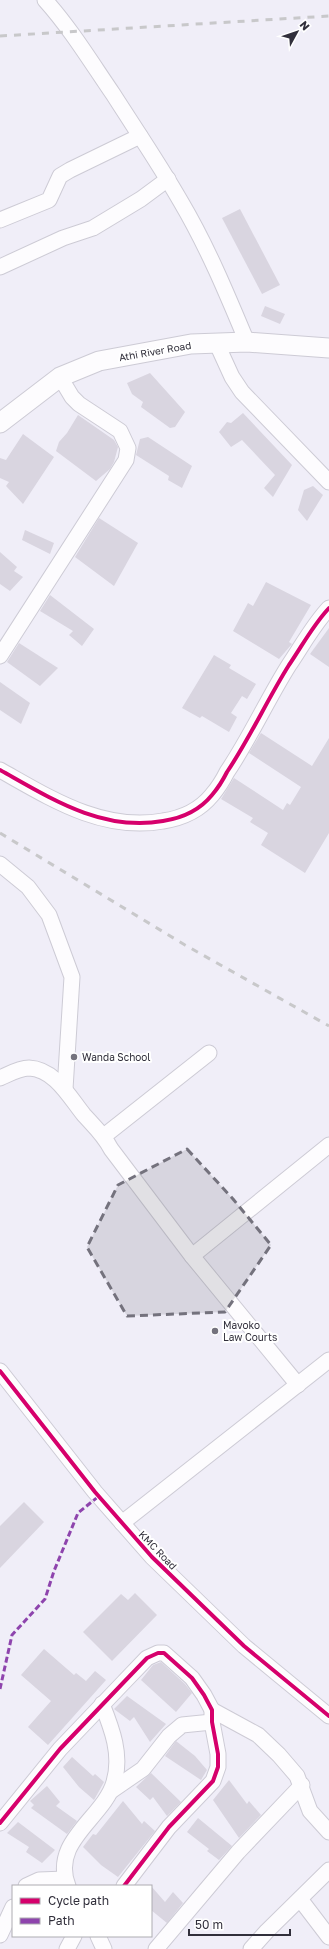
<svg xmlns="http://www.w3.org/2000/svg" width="329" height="1949" font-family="'Golos Text',sans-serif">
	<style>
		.building { fill: #d9d5e0 }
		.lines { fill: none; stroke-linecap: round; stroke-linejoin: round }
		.minor-casing { stroke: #cdcbd5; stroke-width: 17 }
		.major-casing { stroke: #cdcbd5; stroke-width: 21 }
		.minor { stroke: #fdfcfe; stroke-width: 15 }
		.major { stroke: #fdfcfe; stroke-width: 19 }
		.rail { stroke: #c8c8ca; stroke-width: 3; stroke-dasharray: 7 7; stroke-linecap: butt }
		.quiet { stroke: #8e44ad; stroke-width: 3; stroke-dasharray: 6 3; stroke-linecap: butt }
		.cycleway-casing { stroke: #fff; stroke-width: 6 }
		.cycleway { stroke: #d6006c; stroke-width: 4 }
		.marked { fill: #74727d; fill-opacity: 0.2; stroke: #74727d; stroke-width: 3; stroke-dasharray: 8 5; stroke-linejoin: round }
		.poi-dot { fill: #74727d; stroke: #fff; stroke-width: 1.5 }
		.labels { text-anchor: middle; stroke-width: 4; stroke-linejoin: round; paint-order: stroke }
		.street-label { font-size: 10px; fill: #312f3b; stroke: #fff }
		.poi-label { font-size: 10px; fill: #312f3b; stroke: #fff; text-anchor: start }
	</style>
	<rect width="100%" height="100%" fill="#f0eef8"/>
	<g class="building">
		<path d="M240,209L280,285L262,294L222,218Z"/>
		<path d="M265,306L285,314L280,324L261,316Z"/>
		<path d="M150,373L185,412L175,427L170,428L141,407L143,402L132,394L127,383Z"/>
		<path d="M243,413L292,465L273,497L264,488L275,475L242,440L231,447L219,432L227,422L231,423Z"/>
		<path d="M78,415L114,440L118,447L114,462L110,469L96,481L56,451L59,442L67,433Z"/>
		<path d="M23,434L54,457L23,504L6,486L9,482L0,478V458L6,460Z"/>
		<path d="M148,437L192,466L182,488L168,480L169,476L136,455L140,439Z"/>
		<path d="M313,486L323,495L307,521L298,510L304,490Z"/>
		<path d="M99,518L138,543L114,586L75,557Z"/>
		<path d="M25,530L54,543L50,554L22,540Z"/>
		<path d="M0,552L17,567L14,571L23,577L10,591L0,584Z"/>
		<path d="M266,582L311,605L289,642L292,644L279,659L233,631L248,603L253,606Z"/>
		<path d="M50,595L94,629L82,646L69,635L73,631L40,611Z"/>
		<path d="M329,628V667L310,654Z"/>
		<path d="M19,643L58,668L40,686L7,662Z"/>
		<path d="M214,655L231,665L229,668L256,684L247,699L242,696L231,713L237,717L229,732L202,716L200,718L182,708Z"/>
		<path d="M0,682L30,703L21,724L0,710Z"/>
		<path d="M261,733L312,766L329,738V833L305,873L261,845L268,833L250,822L253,818L221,799L234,778L283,810L287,803L290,805L301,787L249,753Z"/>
		<path d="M24,1502L44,1522L0,1568V1526Z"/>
		<path d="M135,1593L157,1615L112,1661L83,1632L121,1594L128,1600Z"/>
		<path d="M44,1649L74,1675L76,1673L86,1681L95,1671L106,1680L48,1745L28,1727L51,1701L21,1675Z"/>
		<path d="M161,1662L185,1684L192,1693L176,1712L141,1680L153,1665Z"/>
		<path d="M127,1696L166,1724L150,1742L134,1717L130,1721L114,1709Z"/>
		<path d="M176,1741L195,1756L207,1770L201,1780L165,1756Z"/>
		<path d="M72,1757L93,1776L95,1774L104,1782L94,1800L79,1787L63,1767Z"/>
		<path d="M151,1773L181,1802L167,1816L153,1797L150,1800L136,1787Z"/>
		<path d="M229,1780L247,1804L249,1801L261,1815L239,1838L213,1800Z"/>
		<path d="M47,1786L60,1802L56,1806L77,1821L67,1834L31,1808L34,1805L30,1801Z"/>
		<path d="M123,1801L142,1824L144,1821L155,1831L118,1877L101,1865L83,1847L93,1834L96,1835Z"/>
		<path d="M198,1818L232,1846L219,1860L207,1851L209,1849L187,1832Z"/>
		<path d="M18,1822L55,1850L42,1863L26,1852L29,1847L7,1833Z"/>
		<path d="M151,1886L165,1902L173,1892L183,1903L167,1923L151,1910Z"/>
	</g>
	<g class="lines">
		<defs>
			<g id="minor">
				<path d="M45,0C71,29 91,62 113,94C136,130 160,165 181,202C207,246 227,294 247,342"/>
				<path d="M0,220L49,200L60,176L70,170L140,136"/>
				<path d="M0,267L63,238L93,228L141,199L168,179"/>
				<path d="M216,342L232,377L242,392L329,482"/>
				<path d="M0,656L126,460L128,448L120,431L79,404L72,397L60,377"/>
				<path d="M0,770C50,798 102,832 163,821C183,818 199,811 212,795C218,788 223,780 227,772C250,738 267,700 289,665C302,646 313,625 329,608"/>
				<path d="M0,864L28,887L49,915L72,977L65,1089"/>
				<path d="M0,1078C9,1074 19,1068 29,1068C55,1069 70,1098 84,1115C94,1126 104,1135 111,1149L192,1256L298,1385"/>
				<path d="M104,1136L209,1053"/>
				<path d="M192,1256L329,1145"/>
				<path d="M0,1371L95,1492L152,1557L244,1646L329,1716"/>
				<path d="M122,1523L329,1360"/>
				<path d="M212,1710L258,1735L279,1755L297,1776L310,1811L329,1832"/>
				<path d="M111,1791L143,1769L169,1736L182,1725L212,1722"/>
				<path d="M0,1823L60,1749L123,1683L147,1658L158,1653H164L192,1678L204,1695L212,1710V1722L218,1754V1767L213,1781L169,1827L124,1886"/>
				<path d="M26,1886L39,1880L65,1879"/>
				<path d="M68,1886C50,1841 104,1818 114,1782C122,1755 112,1729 102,1704"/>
				<path d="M300,1899L329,1937"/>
				<path d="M0,1935L13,1907"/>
				<path d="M98,1936L104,1949"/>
				<path d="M67,1949L74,1936"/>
				<path d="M156,1949L238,1852L302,1785"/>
				<path d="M251,1949L267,1931L329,1870"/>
			</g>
			<path id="major" d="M0,423L60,377L99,361L191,344L247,342L329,348"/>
		</defs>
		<use href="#minor" class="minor-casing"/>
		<use href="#major" class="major-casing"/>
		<use href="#minor" class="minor"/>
		<use href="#major" class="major"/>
		<g class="rail">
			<path d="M0,36L329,16"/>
			<path d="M0,833L185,945L329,1026"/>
		</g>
		<path class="quiet" d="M0,1689L12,1635L45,1599L54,1571L78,1513L99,1496"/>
		<defs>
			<g id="cycleway">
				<path d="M0,770C50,798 102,832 163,821C183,818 199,811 212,795C218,788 223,780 227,772C250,738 267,700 289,665C302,646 313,625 329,608"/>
				<path d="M0,1371L95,1492L152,1557L244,1646L329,1716"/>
				<path d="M0,1823L60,1749L123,1683L147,1658L158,1653H164L192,1678L204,1695L212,1710V1722L218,1754V1767L213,1781L169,1827L124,1886"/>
			</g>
		</defs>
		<use href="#cycleway" class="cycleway-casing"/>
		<use href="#cycleway" class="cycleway"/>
	</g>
	<path class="marked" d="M187,1149L233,1199L271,1245L225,1312L127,1316L87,1247L118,1185Z"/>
	<g class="poi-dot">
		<circle cx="74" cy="1057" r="4"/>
		<circle cx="215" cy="1331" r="4"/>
	</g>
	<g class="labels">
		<g class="street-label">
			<text transform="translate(155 351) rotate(-10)" y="4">Athi River Road</text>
			<text transform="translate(158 1550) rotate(46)" y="4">KMC Road</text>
		</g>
		<g class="poi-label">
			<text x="82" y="1061">Wanda School</text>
			<text x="223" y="1329">Mavoko<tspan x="223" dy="12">Law Courts</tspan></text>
		</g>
	</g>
	<rect x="12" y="1885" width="140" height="52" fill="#ffffff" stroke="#adacb1"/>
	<rect x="20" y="1898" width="20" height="6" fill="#d6006c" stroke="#adacb1"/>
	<text x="48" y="1905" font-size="12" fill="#312f3b">Cycle path</text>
	<rect x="20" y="1918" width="20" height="6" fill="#8e44ad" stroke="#adacb1"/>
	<text x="48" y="1925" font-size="12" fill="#312f3b">Path</text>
	<g transform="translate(297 32) rotate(50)" stroke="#ffffff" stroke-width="3" paint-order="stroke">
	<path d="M0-3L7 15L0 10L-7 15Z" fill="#312f3b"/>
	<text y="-6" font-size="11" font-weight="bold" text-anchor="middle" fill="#312f3b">N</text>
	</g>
	<path d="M189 1929v6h101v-6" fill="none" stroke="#312f3b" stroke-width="2"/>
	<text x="195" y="1929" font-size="12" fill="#312f3b" stroke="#ffffff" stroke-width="3" paint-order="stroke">50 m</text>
</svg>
